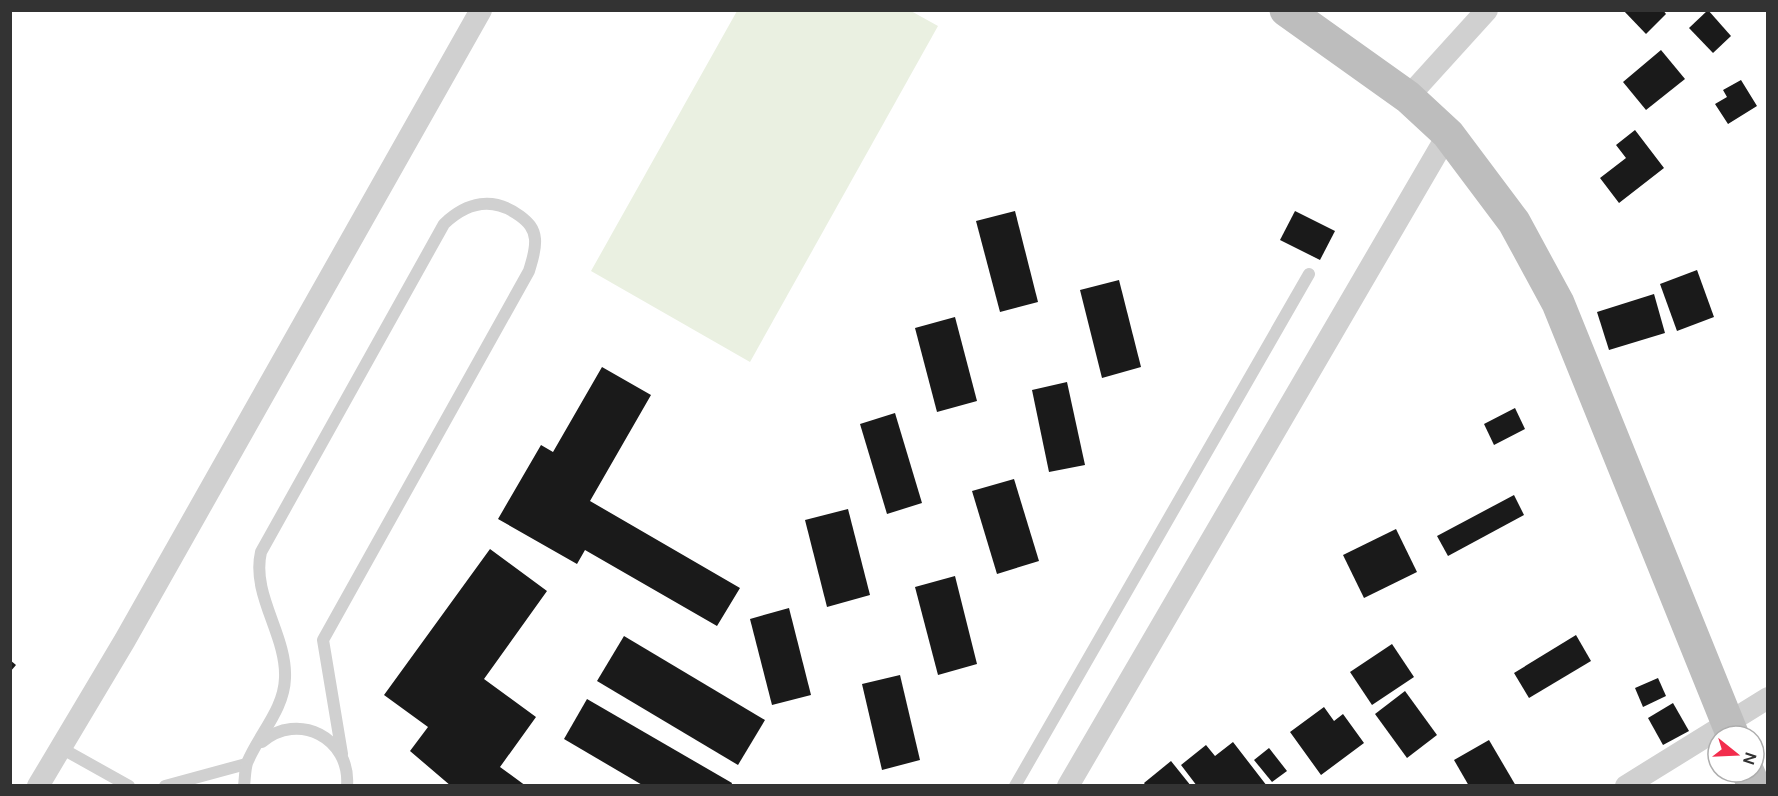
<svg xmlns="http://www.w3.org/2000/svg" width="1778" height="796" font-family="'DM Sans',sans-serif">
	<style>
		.green { fill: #eaf0e1 }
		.building { fill: #1a1a1a }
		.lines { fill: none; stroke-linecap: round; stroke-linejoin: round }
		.lane { stroke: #d0d0d0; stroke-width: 12 }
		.street { stroke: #d0d0d0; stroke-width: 22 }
		.secondary { stroke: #bdbdbd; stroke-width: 33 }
	</style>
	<rect width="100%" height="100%" fill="#fff"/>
	<path class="green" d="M737,11H911L938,26L750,362L591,271Z"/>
	<g class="building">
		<path d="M1623,10H1663L1666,14L1646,34Z"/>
		<path d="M1708,10L1731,36L1713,53L1689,28Z"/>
		<path d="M1661,50L1685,79L1646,110L1623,82Z"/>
		<path d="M1741,80L1757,106L1728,124L1715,104L1727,97L1723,90Z"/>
		<path d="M1635,130L1664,168L1619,203L1600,178L1626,158L1616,145Z"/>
		<path d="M1015,211L1038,302L1000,312L976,221Z"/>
		<path d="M1295,211L1335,231L1320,260L1280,240Z"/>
		<path d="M1697,270L1714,317L1677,331L1660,284Z"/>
		<path d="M1119,280L1141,367L1102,378L1080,290Z"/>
		<path d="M1654,294L1665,333L1609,350L1597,312Z"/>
		<path d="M955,317L977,401L937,412L915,328Z"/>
		<path d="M602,367L651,395L590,501L740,588L717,626L585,550L577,564L498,519L541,445L553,452Z"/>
		<path d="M1067,382L1085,465L1049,472L1032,390Z"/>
		<path d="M1515,408L1525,429L1494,445L1484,424Z"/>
		<path d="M895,413L922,503L887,514L860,424Z"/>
		<path d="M1014,479L1039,561L997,574L972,491Z"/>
		<path d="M1514,495L1524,515L1448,556L1437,536Z"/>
		<path d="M848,509L870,595L827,607L805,520Z"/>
		<path d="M1396,529L1417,572L1364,598L1343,555Z"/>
		<path d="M490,549L547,591L484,679L536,717L500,767L526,786H451L410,751L428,727L384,695Z"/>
		<path d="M955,576L977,664L938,675L915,587Z"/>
		<path d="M789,608L811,695L772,705L750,619Z"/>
		<path d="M1576,635L1591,661L1529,698L1514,673Z"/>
		<path d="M624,636L765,720L738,765L597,681Z"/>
		<path d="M1392,644L1414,677L1372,705L1350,672Z"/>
		<path d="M10,660L16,665L10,672Z"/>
		<path d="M900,675L920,760L882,770L862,684Z"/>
		<path d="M1658,678L1666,696L1643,707L1635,688Z"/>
		<path d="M1405,691L1437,735L1407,758L1375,714Z"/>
		<path d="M587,699L732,783L731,786H644L564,739Z"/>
		<path d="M1673,703L1689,731L1663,745L1648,718Z"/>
		<path d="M1324,707L1334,721L1343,714L1364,743L1321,775L1290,732Z"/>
		<path d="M1489,740L1516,786H1469L1454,760Z"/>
		<path d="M1233,742L1267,786H1197L1181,765L1206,745L1215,756Z"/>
		<path d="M1269,748L1287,771L1272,782L1254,760Z"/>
		<path d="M1171,761L1191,786H1146L1144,783Z"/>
	</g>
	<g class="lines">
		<g class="lane">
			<path d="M262,742C298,711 351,738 347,786"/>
			<path d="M61,748L129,786"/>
			<path d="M165,786L246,764"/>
			<path d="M244,786C245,778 245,769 247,763C259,734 284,710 285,678C287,635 251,595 261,552L444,224C467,202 493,196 520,216C528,222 534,228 535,239C536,250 532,261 529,271L323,640L342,754"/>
			<path d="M1015,786L1309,274"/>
		</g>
		<g class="street">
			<path d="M1408,97L1487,10"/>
			<path d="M38,786L125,640L481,10"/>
			<path d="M1068,786L1448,134"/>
			<path d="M1626,786L1768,698"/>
		</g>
		<g class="secondary">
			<path d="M1286,10L1408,97L1448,134L1514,222L1558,303L1733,736"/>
			<path d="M1748,772L1754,786"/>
		</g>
	</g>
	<rect width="1778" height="796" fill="none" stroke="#333333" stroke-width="24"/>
	<g transform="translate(1736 754) rotate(108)"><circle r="28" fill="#ffffff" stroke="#adadad" stroke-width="1.5"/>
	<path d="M0-4.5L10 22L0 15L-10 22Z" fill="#f22d4d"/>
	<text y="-9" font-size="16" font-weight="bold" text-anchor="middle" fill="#333333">N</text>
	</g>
</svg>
